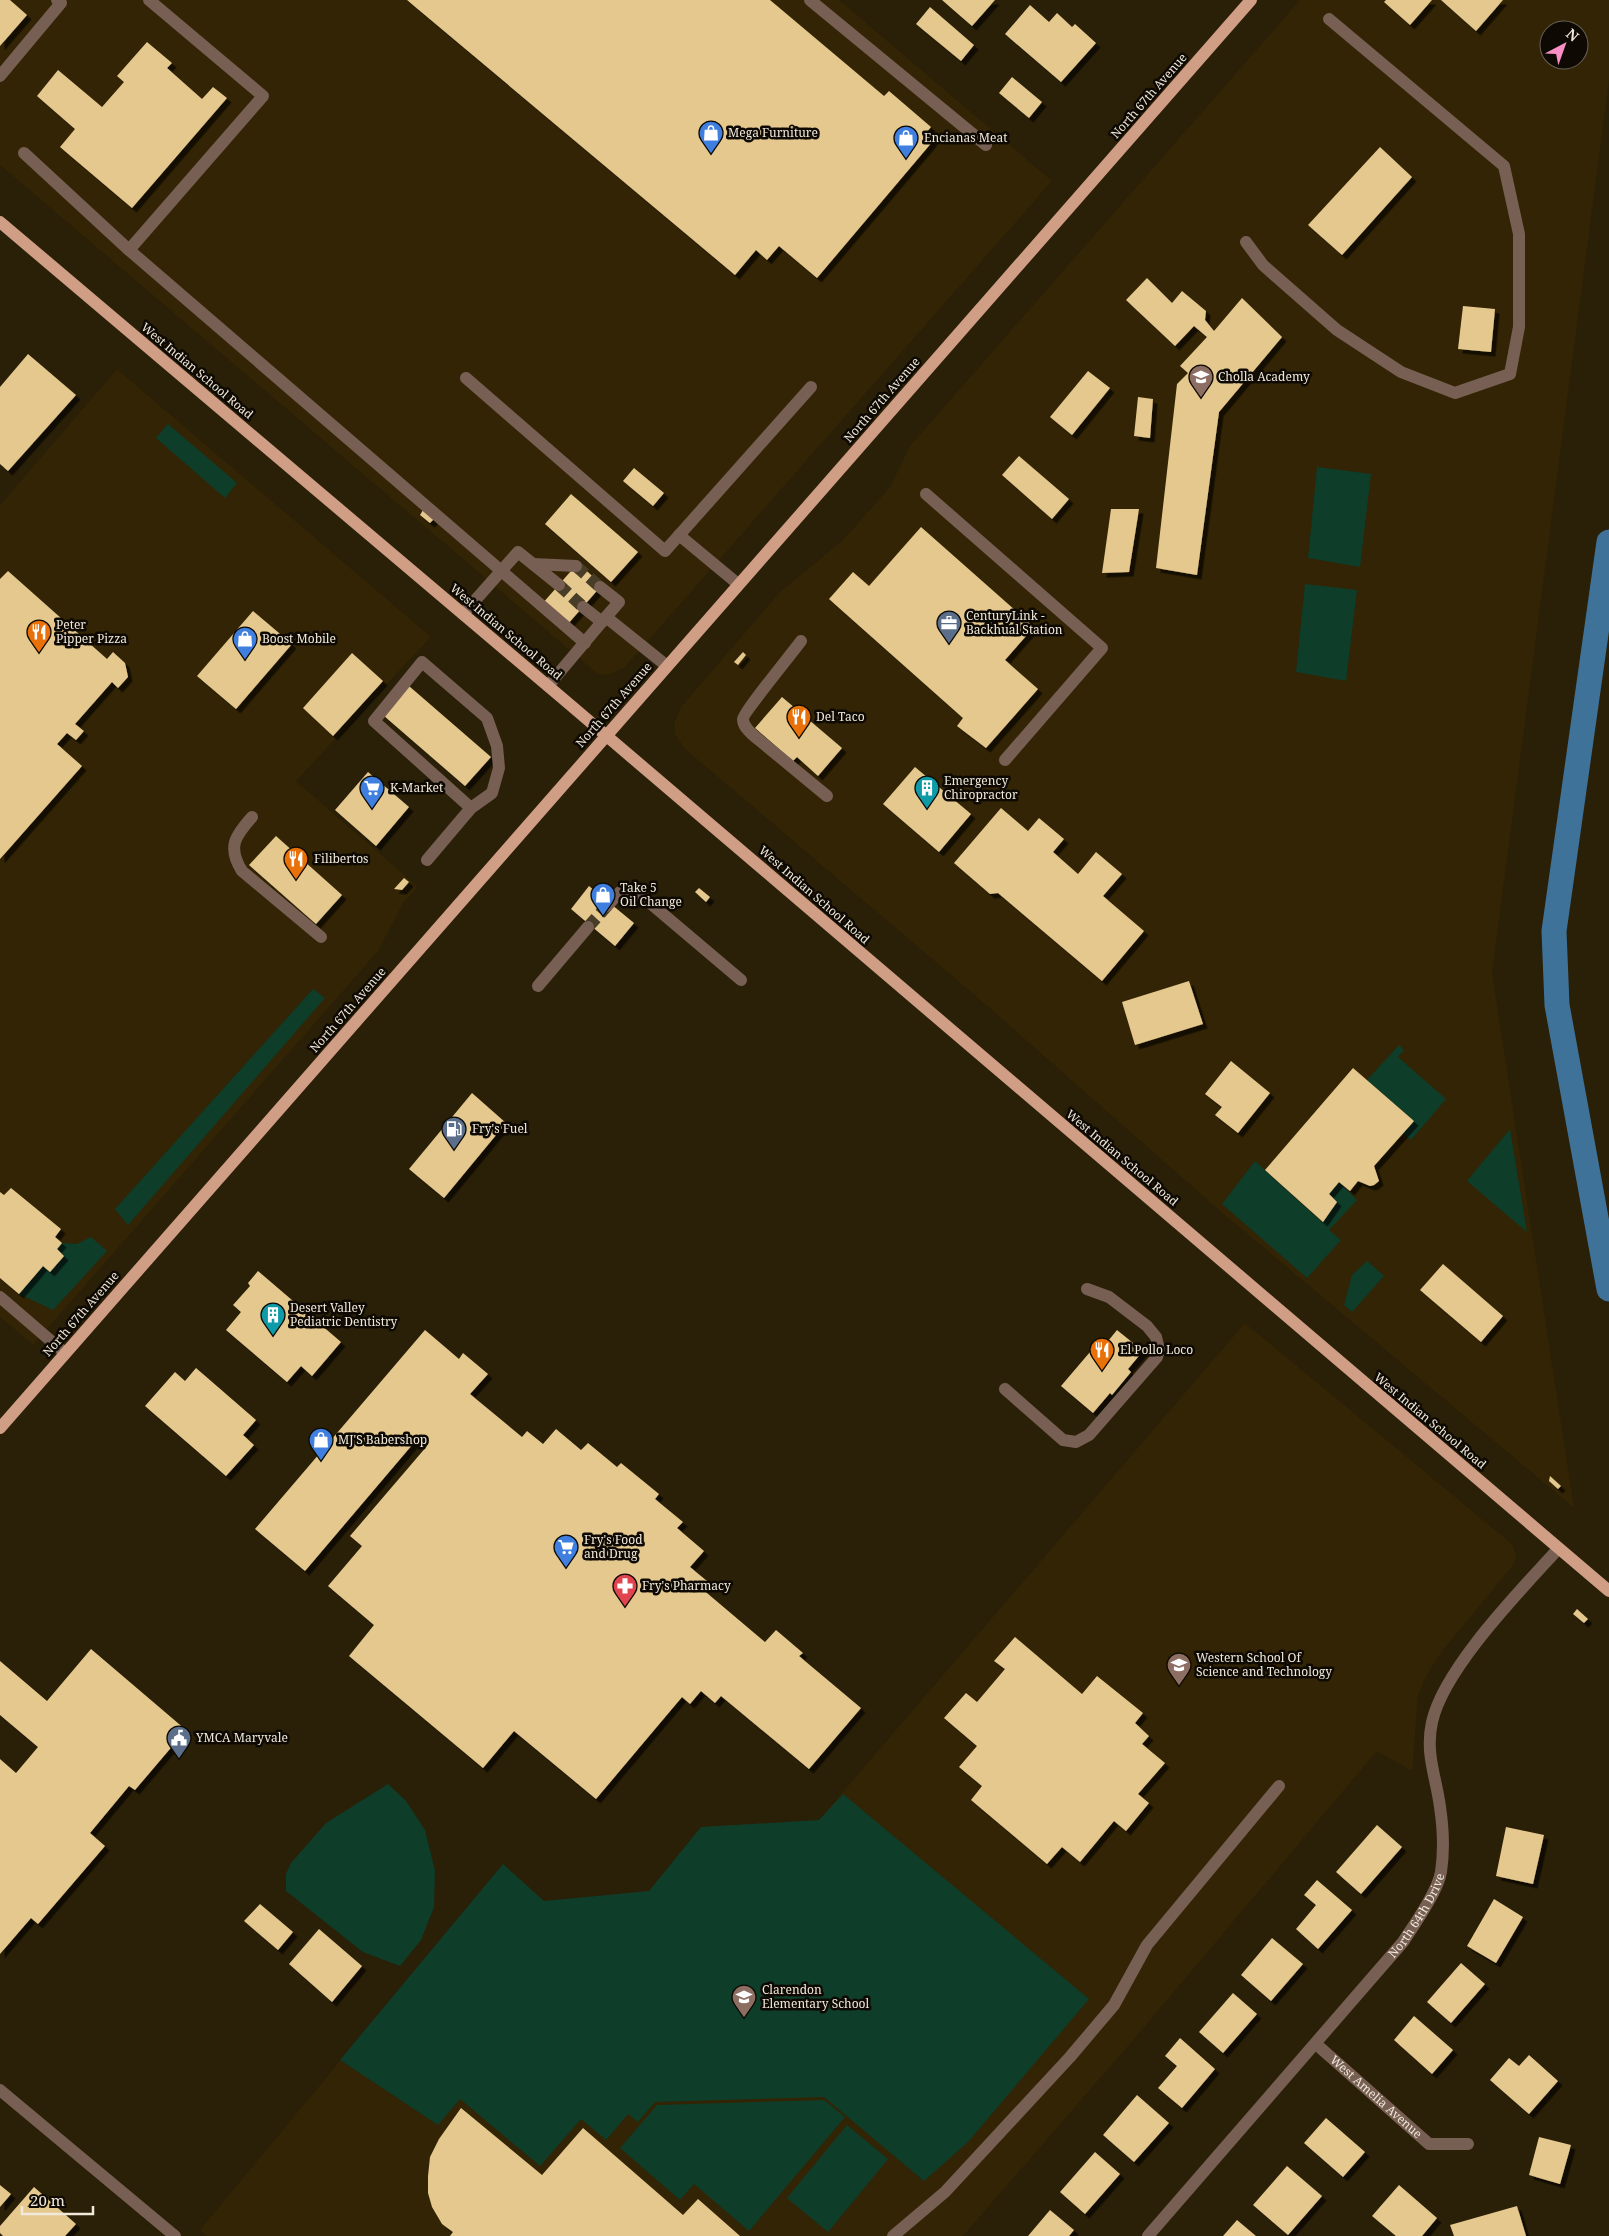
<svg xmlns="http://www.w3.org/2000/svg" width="1609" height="2236" font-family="'Noto Serif',serif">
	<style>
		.built { fill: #322404; fill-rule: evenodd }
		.green { fill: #0e3d2a }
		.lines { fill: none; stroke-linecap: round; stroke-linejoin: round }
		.canal { stroke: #3f7298; stroke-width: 25 }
		.building { fill: #e5c88e; filter: url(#shadow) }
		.minor-tunnel { stroke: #483d27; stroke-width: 12; stroke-dasharray: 12 6; stroke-linecap: butt }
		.minor { stroke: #775f53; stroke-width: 12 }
		.major { stroke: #cf9e84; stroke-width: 12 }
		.labels { text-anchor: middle; stroke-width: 5; stroke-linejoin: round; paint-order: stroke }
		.street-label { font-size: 12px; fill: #f0e9db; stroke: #0e0a03 }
		.poi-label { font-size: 12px; fill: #f0e9db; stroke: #0e0a03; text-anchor: start }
	</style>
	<defs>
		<filter id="shadow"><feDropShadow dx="4.5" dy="4.5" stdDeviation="0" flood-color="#0009"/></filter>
	</defs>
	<rect width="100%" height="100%" fill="#2a1f07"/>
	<g class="built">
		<path d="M0,0H839L1052,181L624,668L608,675L598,674L0,165Z"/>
		<path d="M1300,0H1609V80L1492,973L1574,1508L1220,1211L985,1004L684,748L675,734V721L681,707L781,591L842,541L890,487L910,446ZM1549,30H1579V60H1549Z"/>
		<path d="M117,369L431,637L296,781L418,887L404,902L378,951L33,1345L0,1317V505Z"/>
		<path d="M1245,1323L1512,1544L1516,1554L1515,1563L1442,1651L1426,1676L1418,1696L1412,1771L1377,1751L1135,2038L963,2236H207L200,2230L503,1864L544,1901L649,1891L701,1827L819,1820Z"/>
	</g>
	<g class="green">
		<path d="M168,424L237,483L225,498L156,438Z"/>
		<path d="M1317,467L1371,474L1360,567L1308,558Z"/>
		<path d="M1305,584L1357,590L1346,681L1296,672Z"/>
		<path d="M313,989L325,998L128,1225L115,1209Z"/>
		<path d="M1399,1045L1404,1050L1398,1057L1446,1099L1411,1140L1403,1133L1414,1121L1367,1080Z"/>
		<path d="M1510,1129L1527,1232L1467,1181Z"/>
		<path d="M1255,1161L1322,1222L1337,1202L1329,1194L1339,1182L1357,1200L1329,1230L1341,1240L1307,1278L1222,1204Z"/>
		<path d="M91,1237L107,1251L53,1310L19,1294L43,1266L50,1272L64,1256L57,1249L62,1243L77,1244Z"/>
		<path d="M1367,1261L1384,1276L1352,1312L1344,1305L1352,1275Z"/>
		<path d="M388,1784L406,1801L425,1830L435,1871L434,1907L421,1940L400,1966L363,1952L286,1891V1874L291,1863L326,1823Z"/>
		<path d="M843,1794L1089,1999L968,2142L924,2181L824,2097L655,2102L638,2122L628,2114L606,2140L581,2119L540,2166L460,2099L438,2125L340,2060L503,1864L544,1901L649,1891L701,1827L819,1820Z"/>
		<path d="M824,2100L845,2117L749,2231L694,2184L680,2200L620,2148L657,2105Z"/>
		<path d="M847,2125L888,2159L828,2232L787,2198Z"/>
	</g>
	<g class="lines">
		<path class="canal" d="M1609,542L1554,931L1557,1005L1609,1289"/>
	</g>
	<g class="building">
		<path d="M0,0H10L27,15L0,46Z"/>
		<path d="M407,0H770L884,96L889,91L931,127L925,134L933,141L817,278L779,246L767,260L756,250L735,275Z"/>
		<path d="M942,0H995L972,26Z"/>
		<path d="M1386,0H1432L1410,25L1384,2Z"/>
		<path d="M1441,0H1503L1476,31Z"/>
		<path d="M1030,5L1049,22L1057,13L1072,27L1075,24L1096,43L1061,82L1005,34Z"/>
		<path d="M930,7L974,45L961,61L916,24Z"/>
		<path d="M147,42L172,63L167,68L202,99L213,87L227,98L132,208L60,147L75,129L37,96L58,70L102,107L124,82L117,76Z"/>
		<path d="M1012,77L1042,102L1029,118L999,93Z"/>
		<path d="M1380,147L1412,177L1342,255L1308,225Z"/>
		<path d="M1147,278L1172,303L1182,291L1206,311L1205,320L1214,331L1242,298L1282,337L1219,412L1197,575L1156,568L1177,384L1188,373L1180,366L1207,337L1194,326L1175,346L1126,300Z"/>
		<path d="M1463,306L1495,309L1491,352L1458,349Z"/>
		<path d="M28,354L76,395L8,471L0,464V387Z"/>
		<path d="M1088,371L1110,388L1072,435L1050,417Z"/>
		<path d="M1138,397L1153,399L1150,438L1134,436Z"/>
		<path d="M1019,456L1069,499L1052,519L1002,475Z"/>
		<path d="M634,468L664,493L653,506L623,481Z"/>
		<path d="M571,494L638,552L611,582L545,524Z"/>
		<path d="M1111,509H1139L1129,572L1102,573Z"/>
		<path d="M423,510L434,519L430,523L420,515Z"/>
		<path d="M921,527L1034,627L1005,660L1038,689L986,748L957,726L963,718L829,599L853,572L869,586Z"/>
		<path d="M578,563L602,585L567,625L542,604Z"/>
		<path d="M8,571L107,659L113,652L125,663L128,677L118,688L112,682L75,724L84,731L76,740L67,733L57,744L82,766L0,859V579Z"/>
		<path d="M253,611L292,644L236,709L197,676Z"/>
		<path d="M743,652L746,655L738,665L734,662Z"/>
		<path d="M352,653L383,681L333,736L303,708Z"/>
		<path d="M409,686L491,757L465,786L383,715Z"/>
		<path d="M782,697L842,748L818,776L797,757L793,761L755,728Z"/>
		<path d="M915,767L971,814L939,852L883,804Z"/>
		<path d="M368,772L409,807L376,846L335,810Z"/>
		<path d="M1001,808L1028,831L1039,818L1064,839L1053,852L1078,874L1096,852L1122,874L1103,896L1144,931L1102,981L998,893L990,894L954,863Z"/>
		<path d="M276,836L342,895L316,924L249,865Z"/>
		<path d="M404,878L409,882L402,890L394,889Z"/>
		<path d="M589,886L634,923L615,946L571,909Z"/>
		<path d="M699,888L710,897L706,902L695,892Z"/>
		<path d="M1189,981L1203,1024L1135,1045L1122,1002Z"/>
		<path d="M1231,1061L1270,1093L1238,1133L1215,1115L1222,1107L1205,1094Z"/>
		<path d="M1353,1068L1414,1121L1374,1166L1379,1181L1374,1185L1370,1186L1358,1181L1350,1191L1339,1182L1329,1194L1337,1202L1323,1222L1265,1170Z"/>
		<path d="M472,1093L506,1123L444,1198L409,1169Z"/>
		<path d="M11,1188L61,1229L55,1237L62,1243L57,1249L64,1256L50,1272L43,1266L19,1294L0,1278V1192L4,1195Z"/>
		<path d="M1443,1264L1503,1316L1481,1342L1420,1290Z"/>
		<path d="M258,1271L341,1342L312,1376L301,1366L287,1382L226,1330L241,1312L233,1305L250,1286L248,1283Z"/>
		<path d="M425,1330L459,1359L463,1353L488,1374L470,1394L522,1437L527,1431L543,1444L556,1429L581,1450L588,1443L617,1467L621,1463L659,1494L655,1499L683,1522L677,1528L704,1551L690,1567L707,1581L701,1588L765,1642L776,1630L803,1653L799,1656L861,1708L809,1769L721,1696L715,1703L701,1691L690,1704L682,1697L596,1799L514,1731L483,1768L349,1656L374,1625L328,1586L362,1546L350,1536L427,1446L418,1438L305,1571L255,1529Z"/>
		<path d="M1117,1330L1143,1351L1128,1369L1131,1372L1112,1395L1110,1393L1093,1413L1061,1386L1090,1352L1095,1357Z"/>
		<path d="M196,1368L256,1420L243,1435L254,1445L226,1476L145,1406L175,1372L185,1381Z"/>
		<path d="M1550,1476L1561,1486L1558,1489L1549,1481Z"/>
		<path d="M1577,1609L1588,1619L1584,1623L1573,1614Z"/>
		<path d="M1015,1637L1082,1694L1097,1676L1143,1713L1135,1723L1149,1736L1142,1744L1165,1763L1138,1794L1149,1803L1126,1831L1114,1821L1080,1862L1062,1847L1047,1864L971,1800L982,1786L959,1767L977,1746L944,1718L966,1693L977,1702L1005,1669L994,1661Z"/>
		<path d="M91,1649L186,1730L135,1790L129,1786L90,1833L105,1846L38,1924L31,1918L0,1954V1759L16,1773L38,1747L0,1715V1661L47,1701Z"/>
		<path d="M1377,1825L1402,1847L1361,1894L1336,1872Z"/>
		<path d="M1506,1827L1544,1835L1533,1884L1496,1876Z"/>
		<path d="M1317,1880L1352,1910L1318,1949L1296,1929L1316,1905L1304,1895Z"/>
		<path d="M1494,1899L1523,1917L1496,1963L1467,1946Z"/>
		<path d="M260,1904L293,1932L278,1950L244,1921Z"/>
		<path d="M319,1929L362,1966L332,2002L289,1964Z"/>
		<path d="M1272,1938L1303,1964L1271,2001L1241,1975Z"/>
		<path d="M1461,1963L1485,1984L1451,2023L1427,2002Z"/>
		<path d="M1233,1993L1257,2014L1223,2053L1199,2032Z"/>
		<path d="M1414,2016L1453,2050L1432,2074L1394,2040Z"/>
		<path d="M1180,2038L1215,2069L1182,2108L1158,2088L1177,2066L1165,2056Z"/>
		<path d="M1529,2055L1558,2081L1529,2114L1490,2080L1509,2058L1519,2066Z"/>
		<path d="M1137,2095L1169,2123L1134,2162L1103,2135Z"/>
		<path d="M461,2108L542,2175L583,2128L683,2215L698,2199L740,2236H450L453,2232L442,2224L432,2207L428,2193V2176L430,2157L439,2139Z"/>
		<path d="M1326,2118L1365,2152L1343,2177L1304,2143Z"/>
		<path d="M1539,2137L1571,2145L1560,2184L1529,2175Z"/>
		<path d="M1095,2152L1120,2174L1085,2214L1060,2192Z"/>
		<path d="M1287,2166L1322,2196L1288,2235L1253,2205Z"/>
		<path d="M0,2185L11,2194L0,2207Z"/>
		<path d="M1399,2185L1437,2218L1422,2236H1396L1372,2216Z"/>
		<path d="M34,2187L76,2224L65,2236H3L0,2233V2226Z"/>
		<path d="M1517,2206L1526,2236H1454L1450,2225Z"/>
		<path d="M1050,2210L1074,2230L1069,2236H1028Z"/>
		<path d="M1237,2220L1256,2236H1223Z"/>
	</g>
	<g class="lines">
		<g class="minor-tunnel">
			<path d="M576,566L600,587"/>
			<path d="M559,585L583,607"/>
			<path d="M588,927L607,906"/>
		</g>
		<g class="minor">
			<path d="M810,0L986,145"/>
			<path d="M0,76L61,3L57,0"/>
			<path d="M24,153L129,250L263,96L149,0"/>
			<path d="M1246,242L1263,265L1337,330L1401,372L1455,393L1510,374L1519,327V234L1504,166L1329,19"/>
			<path d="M129,250L585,643"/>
			<path d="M466,378L665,551L811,387"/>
			<path d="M926,494L1102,648L1005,760"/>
			<path d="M679,535L738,584"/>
			<path d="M533,564L576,566"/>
			<path d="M600,587L619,602L606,617"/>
			<path d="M583,607L602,622"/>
			<path d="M463,614L518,552L559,585"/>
			<path d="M801,641C793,652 743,713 743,719C743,726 748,730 753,735L827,796"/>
			<path d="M548,686L606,617L667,666"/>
			<path d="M252,817C235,836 227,847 242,871L321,937"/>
			<path d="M427,860L471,808L492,793L499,768L497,746L487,718L422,662L374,721L471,808"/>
			<path d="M607,906L620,892L628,888L637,892L741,980"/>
			<path d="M538,986L588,927"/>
			<path d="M0,1297L65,1353"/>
			<path d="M1005,1389L1063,1440L1076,1442L1089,1435L1157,1357L1159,1349L1156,1337L1147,1326L1109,1297L1087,1289"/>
			<path id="s1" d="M1316,2044L1429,2144H1468"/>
			<path d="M0,2090L175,2236"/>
			<path d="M893,2236L945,2192L1070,2057L1114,2005L1147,1945L1279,1786"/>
			<path id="s2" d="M1148,2236L1403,1942C1414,1925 1438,1891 1441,1872C1444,1852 1443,1827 1440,1807C1436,1776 1425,1754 1432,1722C1444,1668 1521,1590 1558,1549"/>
		</g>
		<g class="major">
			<path d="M0,222L568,703L1609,1591"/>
			<path d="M0,1428L1251,0"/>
		</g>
	</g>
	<defs>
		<symbol id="shop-pin" viewBox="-11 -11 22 30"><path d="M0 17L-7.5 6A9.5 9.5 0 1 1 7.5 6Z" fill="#3f7fe0" stroke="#0e0a03"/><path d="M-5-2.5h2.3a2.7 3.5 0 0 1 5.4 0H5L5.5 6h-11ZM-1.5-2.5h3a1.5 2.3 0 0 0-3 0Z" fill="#fff"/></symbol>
		<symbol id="school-pin" viewBox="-11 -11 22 30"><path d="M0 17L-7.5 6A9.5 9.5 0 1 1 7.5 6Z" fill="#8d6e63" stroke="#0e0a03"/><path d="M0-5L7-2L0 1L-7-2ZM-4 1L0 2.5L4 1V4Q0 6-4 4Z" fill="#fff"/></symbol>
		<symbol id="office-pin" viewBox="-11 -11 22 30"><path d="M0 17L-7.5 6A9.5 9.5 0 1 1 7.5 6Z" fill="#5c6f8a" stroke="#0e0a03"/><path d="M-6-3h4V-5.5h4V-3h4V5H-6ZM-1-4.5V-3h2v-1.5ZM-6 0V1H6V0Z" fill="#fff"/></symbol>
		<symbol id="restaurant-pin" viewBox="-11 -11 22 30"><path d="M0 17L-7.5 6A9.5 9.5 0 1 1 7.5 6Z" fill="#e8710a" stroke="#0e0a03"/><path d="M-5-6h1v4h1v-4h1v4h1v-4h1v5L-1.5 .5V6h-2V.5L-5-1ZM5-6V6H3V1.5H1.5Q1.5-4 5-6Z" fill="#fff"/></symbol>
		<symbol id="supermarket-pin" viewBox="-11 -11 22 30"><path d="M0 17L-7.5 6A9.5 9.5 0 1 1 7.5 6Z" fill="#3f7fe0" stroke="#0e0a03"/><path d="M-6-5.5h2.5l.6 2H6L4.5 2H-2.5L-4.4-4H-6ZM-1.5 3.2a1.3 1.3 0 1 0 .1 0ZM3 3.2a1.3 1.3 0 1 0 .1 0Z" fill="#fff"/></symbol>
		<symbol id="building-pin" viewBox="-11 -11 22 30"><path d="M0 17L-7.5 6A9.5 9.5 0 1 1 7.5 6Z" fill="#0f9aa8" stroke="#0e0a03"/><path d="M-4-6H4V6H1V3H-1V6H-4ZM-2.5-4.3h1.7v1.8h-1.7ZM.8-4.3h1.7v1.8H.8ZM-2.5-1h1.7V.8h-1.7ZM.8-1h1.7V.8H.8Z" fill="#fff"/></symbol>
		<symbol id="fuel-pin" viewBox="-11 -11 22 30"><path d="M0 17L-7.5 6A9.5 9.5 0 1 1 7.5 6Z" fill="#5c6f8a" stroke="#0e0a03"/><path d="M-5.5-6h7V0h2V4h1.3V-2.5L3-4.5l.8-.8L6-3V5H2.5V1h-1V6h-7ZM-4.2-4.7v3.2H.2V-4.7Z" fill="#fff"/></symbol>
		<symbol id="pharmacy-pin" viewBox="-11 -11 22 30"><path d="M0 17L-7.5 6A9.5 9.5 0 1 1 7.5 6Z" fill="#e0444e" stroke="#0e0a03"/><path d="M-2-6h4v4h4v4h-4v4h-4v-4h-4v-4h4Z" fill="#fff"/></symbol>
		<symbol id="university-pin" viewBox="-11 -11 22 30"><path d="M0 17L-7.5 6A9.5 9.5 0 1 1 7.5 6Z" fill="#8d6e63" stroke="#0e0a03"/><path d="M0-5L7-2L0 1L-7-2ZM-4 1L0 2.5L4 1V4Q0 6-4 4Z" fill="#fff"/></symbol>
		<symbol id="civic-pin" viewBox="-11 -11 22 30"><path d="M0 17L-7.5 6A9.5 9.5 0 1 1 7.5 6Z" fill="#5c6f8a" stroke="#0e0a03"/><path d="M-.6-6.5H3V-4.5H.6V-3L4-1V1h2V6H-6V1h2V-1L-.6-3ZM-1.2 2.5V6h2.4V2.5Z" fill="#fff"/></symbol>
	</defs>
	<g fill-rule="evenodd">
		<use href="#shop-pin" x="697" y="119" width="28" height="38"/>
		<use href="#shop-pin" x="892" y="124" width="28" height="38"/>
		<use href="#school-pin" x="1187" y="363" width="28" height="38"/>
		<use href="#office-pin" x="935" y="609" width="28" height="38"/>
		<use href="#restaurant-pin" x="25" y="618" width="28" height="38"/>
		<use href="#shop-pin" x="231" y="625" width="28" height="38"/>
		<use href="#restaurant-pin" x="785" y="703" width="28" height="38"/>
		<use href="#supermarket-pin" x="358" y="774" width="28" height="38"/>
		<use href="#building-pin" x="913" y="774" width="28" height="38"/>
		<use href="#restaurant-pin" x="282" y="845" width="28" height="38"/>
		<use href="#shop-pin" x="589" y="881" width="28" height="38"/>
		<use href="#fuel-pin" x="440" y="1115" width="28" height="38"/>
		<use href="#building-pin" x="259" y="1301" width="28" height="38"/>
		<use href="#restaurant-pin" x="1088" y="1336" width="28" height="38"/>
		<use href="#shop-pin" x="307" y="1426" width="28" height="38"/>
		<use href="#supermarket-pin" x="552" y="1533" width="28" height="38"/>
		<use href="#pharmacy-pin" x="611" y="1572" width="28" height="38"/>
		<use href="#university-pin" x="1165" y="1651" width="28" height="38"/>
		<use href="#civic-pin" x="165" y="1724" width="28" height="38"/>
		<use href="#school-pin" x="730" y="1983" width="28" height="38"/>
	</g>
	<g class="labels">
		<g class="street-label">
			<text transform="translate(1149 96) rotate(-49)" y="4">North 67th Avenue</text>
			<text transform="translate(197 371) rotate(40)" y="4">West Indian School Road</text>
			<text transform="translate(882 400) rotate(-49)" y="4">North 67th Avenue</text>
			<text transform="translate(506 632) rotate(40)" y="4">West Indian School Road</text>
			<text transform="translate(614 705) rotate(-49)" y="4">North 67th Avenue</text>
			<text transform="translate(814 895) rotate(41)" y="4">West Indian School Road</text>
			<text transform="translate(348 1010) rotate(-49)" y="4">North 67th Avenue</text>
			<text transform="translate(1122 1158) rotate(40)" y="4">West Indian School Road</text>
			<text transform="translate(81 1314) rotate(-49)" y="4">North 67th Avenue</text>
			<text transform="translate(1430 1421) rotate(40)" y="4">West Indian School Road</text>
			<text dy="4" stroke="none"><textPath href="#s2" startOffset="419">North 64th Drive</textPath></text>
			<text dy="4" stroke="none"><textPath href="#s1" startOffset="80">West Amelia Avenue</textPath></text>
		</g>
		<g class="poi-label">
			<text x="728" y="137">Mega Furniture</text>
			<text x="924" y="142">Encianas Meat</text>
			<text x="1218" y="381">Cholla Academy</text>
			<text x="966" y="620">CenturyLink -<tspan x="966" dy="14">Backhual Station</tspan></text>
			<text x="56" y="629">Peter<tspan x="56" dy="14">Pipper Pizza</tspan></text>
			<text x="262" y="643">Boost Mobile</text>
			<text x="816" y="721">Del Taco</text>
			<text x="944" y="785">Emergency<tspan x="944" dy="14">Chiropractor</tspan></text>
			<text x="390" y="792">K-Market</text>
			<text x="314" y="863">Filibertos</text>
			<text x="620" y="892">Take 5<tspan x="620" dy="14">Oil Change</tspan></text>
			<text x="472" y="1133">Fry's Fuel</text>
			<text x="290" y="1312">Desert Valley<tspan x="290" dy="14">Pediatric Dentistry</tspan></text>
			<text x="1120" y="1354">El Pollo Loco</text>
			<text x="338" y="1444">MJ'S Babershop</text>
			<text x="584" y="1544">Fry's Food<tspan x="584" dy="14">and Drug</tspan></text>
			<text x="642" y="1590">Fry's Pharmacy</text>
			<text x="1196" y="1662">Western School Of<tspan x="1196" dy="14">Science and Technology</tspan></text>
			<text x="196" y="1742">YMCA Maryvale</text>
			<text x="762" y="1994">Clarendon<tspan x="762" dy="14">Elementary School</tspan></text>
		</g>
	</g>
	<g transform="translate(1564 45) rotate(41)"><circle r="24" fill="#0e0a03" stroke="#686359"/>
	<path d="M0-4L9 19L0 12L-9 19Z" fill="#fa8fc8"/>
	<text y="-8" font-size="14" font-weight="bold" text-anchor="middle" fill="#f0e9db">N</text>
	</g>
	<path d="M22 2206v8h71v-8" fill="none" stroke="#f0e9db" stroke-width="2.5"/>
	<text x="30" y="2206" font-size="15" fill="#f0e9db" stroke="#0e0a03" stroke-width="4" paint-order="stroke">20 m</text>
</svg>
